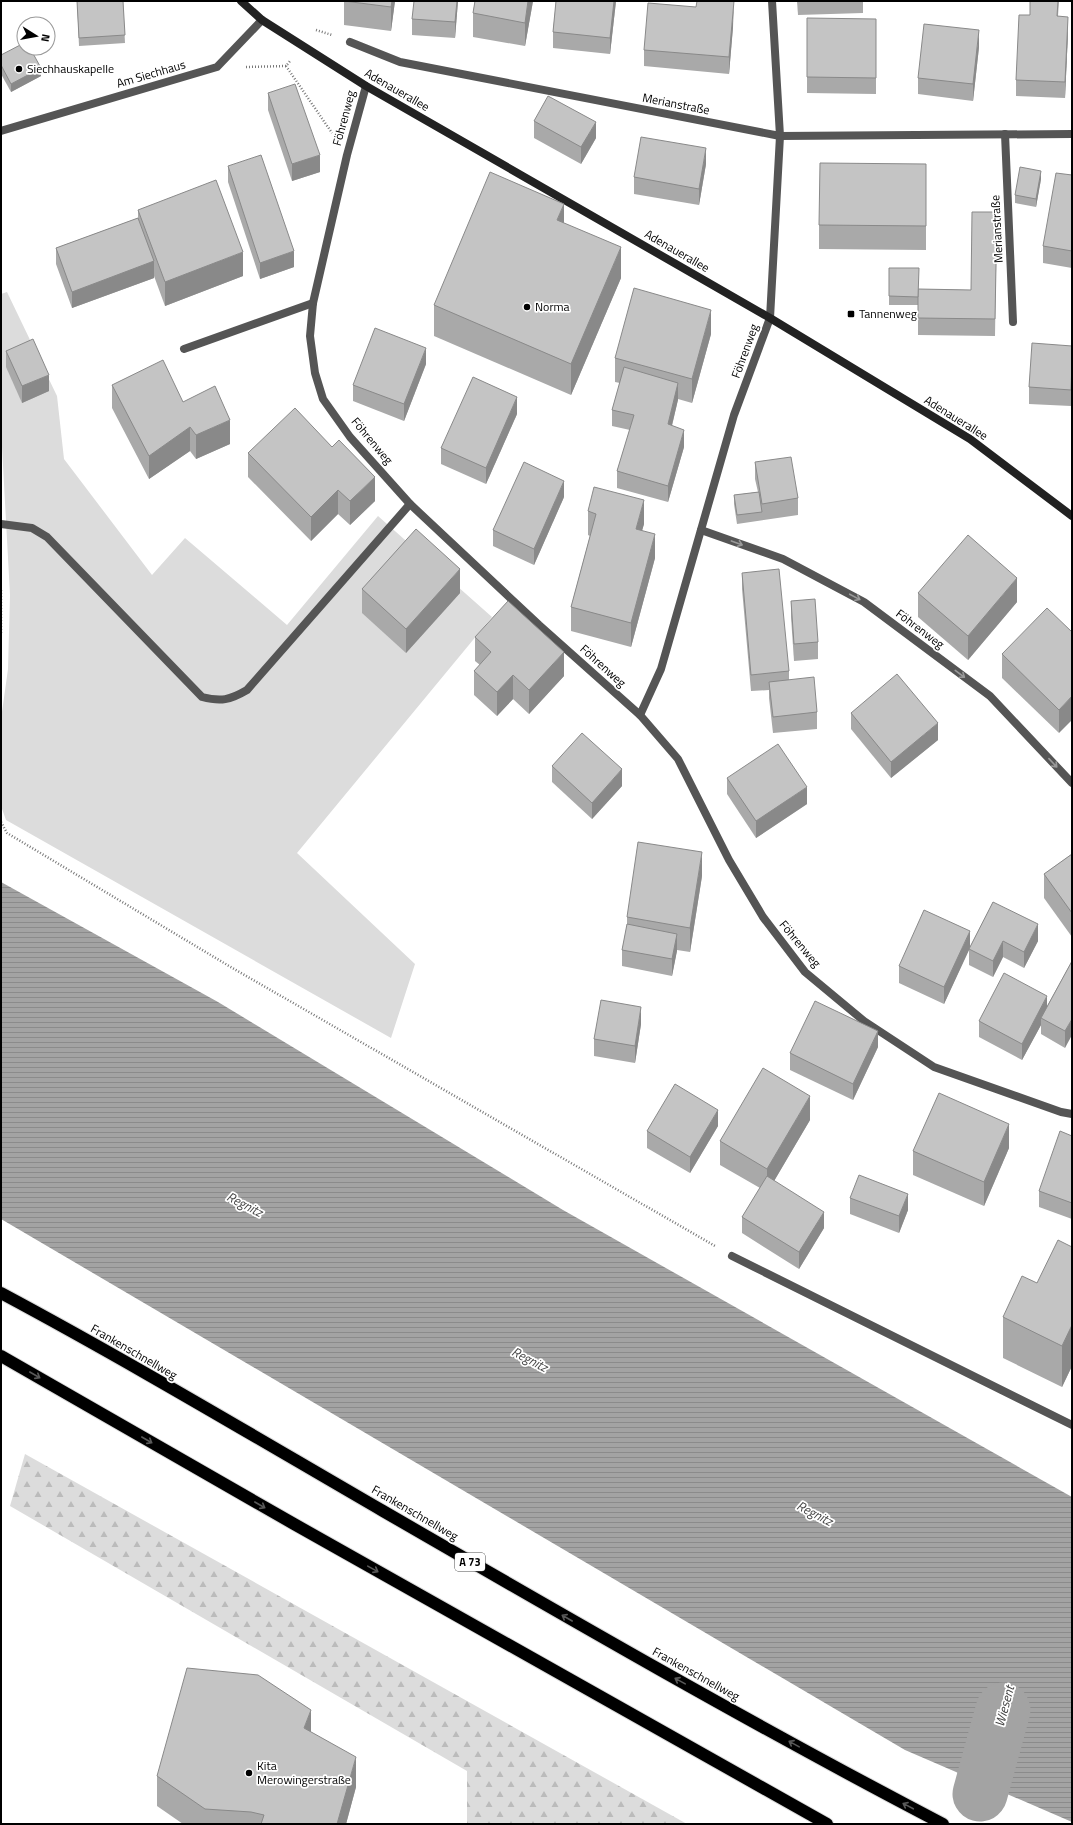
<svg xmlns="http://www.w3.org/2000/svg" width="1073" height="1825" font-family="'Titillium Web',sans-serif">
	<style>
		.forest { fill: url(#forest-firs) }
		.green { fill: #dcdcdc }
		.water { fill: url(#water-rules) }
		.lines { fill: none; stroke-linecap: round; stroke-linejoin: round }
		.river { stroke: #a3a3a3; stroke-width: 55 }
		.motorway-casing { stroke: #dbdbdb; stroke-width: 14 }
		.path { stroke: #777; stroke-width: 2.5; stroke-dasharray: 1 2; stroke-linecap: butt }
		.service { stroke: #555; stroke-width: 8 }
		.minor { stroke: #555; stroke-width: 8 }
		.secondary { stroke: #222; stroke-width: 8 }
		.motorway { stroke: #000; stroke-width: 12 }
		.wall { fill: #a9a9a9 }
		.shaded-wall { fill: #898989 }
		.building { fill: #c4c4c4; stroke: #898989 }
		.oneway { stroke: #999 }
		.oneway2 { stroke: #595959 }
		.poi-dot { fill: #000; stroke: #fff; stroke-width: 1.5 }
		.labels { text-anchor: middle; stroke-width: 3.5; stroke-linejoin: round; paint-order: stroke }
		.shield { fill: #fff; stroke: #4c4c4c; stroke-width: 1 }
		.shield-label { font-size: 11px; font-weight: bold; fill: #000 }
		.poi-label { font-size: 12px; fill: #000; stroke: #fff; text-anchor: start }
		.street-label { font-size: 12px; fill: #000; stroke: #fff }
		.water-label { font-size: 13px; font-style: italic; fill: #444; stroke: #fff }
	</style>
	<defs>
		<pattern id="forest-firs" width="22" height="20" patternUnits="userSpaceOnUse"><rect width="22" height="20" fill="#dcdcdc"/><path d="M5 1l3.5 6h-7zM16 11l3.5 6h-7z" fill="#bbb"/></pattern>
		<pattern id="water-rules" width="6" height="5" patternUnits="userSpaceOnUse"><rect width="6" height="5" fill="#a3a3a3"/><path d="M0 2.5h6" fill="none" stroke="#8b8b8b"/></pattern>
	</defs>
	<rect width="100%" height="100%" fill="#fff"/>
	<path class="forest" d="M25,1454L687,1824H467V1771L10,1506Z"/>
	<path class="green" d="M7,292L57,396L64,459L152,575L185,538L287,625L378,516L492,617L297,853L415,964L391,1038L6,820L1,806V719L8,669L10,595L1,428V294Z"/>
	<path class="water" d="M1,882L218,1002L563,1210L1072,1497V1822L905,1750L1,1219Z"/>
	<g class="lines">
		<path class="river" d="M980,1794L1003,1710"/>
		<defs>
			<g id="motorway">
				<path d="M1,1293C130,1362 257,1438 383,1511C568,1618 753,1725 943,1824"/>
				<path d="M1,1356L294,1524L827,1824"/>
			</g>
		</defs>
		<use href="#motorway" class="motorway-casing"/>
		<g class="path">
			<path d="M316,30L332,35"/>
			<path d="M286,66L332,133"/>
			<path d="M246,67L286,66L290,61"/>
			<path d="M1,590V635"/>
			<path d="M1,822L7,833L229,966L715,1246"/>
		</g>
		<g class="service">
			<path d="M1005,134L1013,322"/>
			<path d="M184,349L313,303"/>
			<path d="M1,524L32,528L47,537L202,697C221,702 230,700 247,690L410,504"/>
			<path d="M732,1256L1072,1425"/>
		</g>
		<g class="minor">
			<path d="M350,42L400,62L780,136L1072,134"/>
			<path d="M366,86L347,155L313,303L310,336L315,373L323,399L350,437L410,504L539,625L640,715L661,669L734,415L770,318L780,136L772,1"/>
			<path d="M1,131L217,67L262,20"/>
			<path d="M701,530L783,559L864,602L990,696L1072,783"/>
			<path d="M640,715L678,759L729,860L763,917L805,972L864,1021L934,1067L1061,1112L1072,1114"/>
		</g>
		<path class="secondary" d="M241,1L262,20L366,86L770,318L970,439L1072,516"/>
		<use href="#motorway" class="motorway"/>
	</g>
	<g class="wall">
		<path d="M77,1H123L125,43L79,46Z"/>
		<path d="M344,1H395L391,31L344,25Z"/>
		<path d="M458,1L455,38L412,35V19Z"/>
		<path d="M475,1H533L525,46L473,37V13Z"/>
		<path d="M556,1H616L610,54L553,48V32Z"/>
		<path d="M797,1H863V13L798,15Z"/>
		<path d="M1030,1H1059L1058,16L1068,33L1065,98L1016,96V80L1030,15Z"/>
		<path d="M876,19V94L807,93V77Z"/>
		<path d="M733,27L729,74L644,66V50Z"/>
		<path d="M979,47L973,101L918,94V78Z"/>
		<path d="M1,55L41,76L11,92L1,74Z"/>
		<path d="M268,93L320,172L292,181L268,110Z"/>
		<path d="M534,121L596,138L581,164L534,138Z"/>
		<path d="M706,164L699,205L634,194V177Z"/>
		<path d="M926,164V250L819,249V225Z"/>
		<path d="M228,166L294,267L260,279L228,182Z"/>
		<path d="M1072,175V268L1043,263V246Z"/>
		<path d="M1041,179L1036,207L1015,203V195Z"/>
		<path d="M138,210L243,276L165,306L154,276V278L72,308L56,264V248L138,218Z"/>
		<path d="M997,212L995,336L918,335V305H889V268L918,289L971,290Z"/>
		<path d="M564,223L621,278L571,395L434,336V305Z"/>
		<path d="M711,334L692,403L678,399L672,426L684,447L668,502L617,488V471L630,430L612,426V410L620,383L615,382V358Z"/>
		<path d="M1072,346L1071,406L1029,404V387Z"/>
		<path d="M6,351L49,391L22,403L6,367Z"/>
		<path d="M426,364L404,421L353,401V385Z"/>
		<path d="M112,385L183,402L230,444L196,459L190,451L149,479L112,408Z"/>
		<path d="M517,414L486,484L441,464V448Z"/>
		<path d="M248,453L375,501L350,525L338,514L311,541L248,477Z"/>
		<path d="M755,462L798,498V515L737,524L734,504V495L758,492L755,479Z"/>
		<path d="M564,497L534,565L493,546V530Z"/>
		<path d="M588,511L644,524L642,530L655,558L631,647L571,631V607L590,536L588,535Z"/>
		<path d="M742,573L789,671V680L817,712V729L773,733L769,698V690L751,691L742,589Z"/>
		<path d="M362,589L460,593L406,653L362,613Z"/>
		<path d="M918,593L1017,602L968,660L918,617Z"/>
		<path d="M791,601L818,642V659L794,661L791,617Z"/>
		<path d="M1072,632L1059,733L1002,678V654Z"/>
		<path d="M475,637L564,676L529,714L513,699L497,716L474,695V671L480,665L475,661Z"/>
		<path d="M851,713L938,740L891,778L851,729Z"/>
		<path d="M552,766L622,786L592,819L552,782Z"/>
		<path d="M727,778L807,804L756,838L727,794Z"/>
		<path d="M1072,854V937L1044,898V874Z"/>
		<path d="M702,876L690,952L677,950L672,976L622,966V950L627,925V917Z"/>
		<path d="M993,902L1038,941L1024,968L1003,957L993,977L969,965V949L944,1004L899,983V966L970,947Z"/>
		<path d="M1072,961L1065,1048L1041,1034V1025L1022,1060L979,1037V1021L1047,1006Z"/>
		<path d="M641,1024L635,1063L594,1056V1039Z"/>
		<path d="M878,1047L853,1100L790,1070V1053Z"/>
		<path d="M810,1120L774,1181L824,1228L799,1269L742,1233V1217L760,1188L720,1165V1141Z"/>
		<path d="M718,1126L690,1173L647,1148V1131Z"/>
		<path d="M1072,1136V1219L1039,1207V1191Z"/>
		<path d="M1009,1148L984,1206L913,1175V1151Z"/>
		<path d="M850,1198L908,1210L899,1233L850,1214Z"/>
		<path d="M1072,1247V1366L1062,1387L1003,1358V1317L1037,1283Z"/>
		<path d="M311,1732L356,1787L346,1824H183L157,1806V1776Z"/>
	</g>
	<g class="shaded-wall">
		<path d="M392,1H395L391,31V7Z"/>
		<path d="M457,1H458L455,38V22Z"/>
		<path d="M528,1H533L525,46V23Z"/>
		<path d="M614,1H616L610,54V38Z"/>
		<path d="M734,1L733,27L729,74V57Z"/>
		<path d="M1068,17V33L1065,98V82Z"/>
		<path d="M979,30V47L973,101V84Z"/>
		<path d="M41,68V76L11,92V84Z"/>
		<path d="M596,122V138L581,164V147Z"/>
		<path d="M706,148V164L699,205V189Z"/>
		<path d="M320,155V172L292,181V164Z"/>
		<path d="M1041,171V179L1036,207V199Z"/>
		<path d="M564,204V234L557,220Z"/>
		<path d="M621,247V278L571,395V364Z"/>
		<path d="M294,251V267L260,279V263Z"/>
		<path d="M243,252V276L165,306V282Z"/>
		<path d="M154,261V278L72,308V292Z"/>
		<path d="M711,310V334L692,403V379Z"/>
		<path d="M426,348V364L404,421V404Z"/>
		<path d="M1072,362V379L1071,406V390Z"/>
		<path d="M49,375V391L22,403V386Z"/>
		<path d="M678,383V400L668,441V424Z"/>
		<path d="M517,397V414L486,484V468Z"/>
		<path d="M230,420V444L196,459V435Z"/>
		<path d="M190,427V451L149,479V456Z"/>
		<path d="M684,430V447L668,502V486Z"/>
		<path d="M375,477V501L350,525V501Z"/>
		<path d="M564,481V497L534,565V549Z"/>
		<path d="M338,490V514L311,541V517Z"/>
		<path d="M644,500V524L636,552V529Z"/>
		<path d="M655,534V558L631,647V623Z"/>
		<path d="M460,569V593L406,653V629Z"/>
		<path d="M1017,578V602L968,660V636Z"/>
		<path d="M564,652V676L529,714V690Z"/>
		<path d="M513,675V699L497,716V692Z"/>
		<path d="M1072,696V720L1059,733V710Z"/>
		<path d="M938,723V740L891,778V762Z"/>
		<path d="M622,769V786L592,819V803Z"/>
		<path d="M807,787V804L756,838V821Z"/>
		<path d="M702,852V876L690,952V928Z"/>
		<path d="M1038,924V941L1024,968V952Z"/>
		<path d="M970,931V948L944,1004V987Z"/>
		<path d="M677,934V951L672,976V959Z"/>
		<path d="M1003,941V957L993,977V961Z"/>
		<path d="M1047,996V1013L1041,1018V1025L1022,1060V1044Z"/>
		<path d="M641,1007V1024L635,1063V1046Z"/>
		<path d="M1072,1019V1035L1065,1048V1031Z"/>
		<path d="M878,1031V1047L853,1100V1084Z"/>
		<path d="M810,1096V1120L767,1193V1169Z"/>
		<path d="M718,1110V1126L690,1173V1157Z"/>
		<path d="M1009,1124V1148L984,1206V1182Z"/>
		<path d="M908,1194V1210L899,1233V1216Z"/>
		<path d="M824,1212V1228L799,1269V1252Z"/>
		<path d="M1072,1325V1366L1062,1387V1346Z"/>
		<path d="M311,1710V1741L304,1728Z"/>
		<path d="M356,1757V1787L346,1824H337Z"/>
	</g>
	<g class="building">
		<path d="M77,1H123L125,35L79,38Z"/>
		<path d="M344,1H392L391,7Z"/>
		<path d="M414,1H457L455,22L412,19Z"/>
		<path d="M475,1H528L525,23L473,13Z"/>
		<path d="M556,1H614L610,38L553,32Z"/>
		<path d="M697,1H734L729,57L644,50L648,3L696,7Z"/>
		<path d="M1030,1H1058L1057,16L1068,17L1065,82L1016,80L1019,15H1030Z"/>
		<path d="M807,18L876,19V78L807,77Z"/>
		<path d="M924,24L979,30L973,84L918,78Z"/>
		<path d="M24,43V48H30L41,68L11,84L1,65V55Z"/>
		<path d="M295,84L320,155L292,164L268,93Z"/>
		<path d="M548,96L596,122L581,147L534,121Z"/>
		<path d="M641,137L706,148L699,189L634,177Z"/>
		<path d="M261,155L294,251L260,263L228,166Z"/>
		<path d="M820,163L926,164V226L819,225Z"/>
		<path d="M1020,167L1041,171L1036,199L1015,195Z"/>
		<path d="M490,172L564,204L557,220L621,247L571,364L434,305Z"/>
		<path d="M1056,173L1072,175V251L1043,246Z"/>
		<path d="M216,180L243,252L165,282L138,210Z"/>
		<path d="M972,212H997L995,319L918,318V289L971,290Z"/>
		<path d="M138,218L154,261L72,292L56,248Z"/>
		<path d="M889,268H919L918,297L889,296Z"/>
		<path d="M634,288L711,310L692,379L615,358Z"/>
		<path d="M375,328L426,348L404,404L353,385Z"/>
		<path d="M33,339L49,375L22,386L6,351Z"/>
		<path d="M1032,343L1072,346V362L1071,390L1029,387Z"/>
		<path d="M163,360L183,402L215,386L230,420L196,435L190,427L149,456L112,385Z"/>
		<path d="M624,367L678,383L668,424L684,430L668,486L617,471L634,415L612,410Z"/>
		<path d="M473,377L517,397L486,468L441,448Z"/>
		<path d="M295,408L332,447L339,440L375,477L350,501L338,490L311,517L248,453Z"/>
		<path d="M791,457L798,498L762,504L755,462Z"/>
		<path d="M524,462L564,481L534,549L493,530Z"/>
		<path d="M594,487L644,500L636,529L655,534L631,623L571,607L596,514L588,511Z"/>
		<path d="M759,492L762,512L737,515L734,495Z"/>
		<path d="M416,529L460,569L406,629L362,589Z"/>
		<path d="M968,535L1017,578L968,636L918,593Z"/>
		<path d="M779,569L789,671L751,675L742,573Z"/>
		<path d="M815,599L818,642L794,644L791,601Z"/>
		<path d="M508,601L564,652L529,690L513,675L497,692L474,671L491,652L475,637Z"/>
		<path d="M1047,608L1072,632V696L1059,710L1002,654Z"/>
		<path d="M897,674L938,723L891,762L851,713Z"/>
		<path d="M814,677L817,712L773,717L769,682Z"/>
		<path d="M582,733L622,769L592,803L552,766Z"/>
		<path d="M778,744L807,787L756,821L727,778Z"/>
		<path d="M638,842L702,852L690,928L627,917Z"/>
		<path d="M1072,854V913L1044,874Z"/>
		<path d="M993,902L1038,924L1024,952L1003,941L993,961L969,949Z"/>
		<path d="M924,910L970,931L944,987L899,966Z"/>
		<path d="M627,924L677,934L672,959L622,950Z"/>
		<path d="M1072,961V1019L1065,1031L1041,1018Z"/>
		<path d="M1004,973L1047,996L1022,1044L979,1021Z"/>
		<path d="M601,1000L641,1007L635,1046L594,1039Z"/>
		<path d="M815,1001L878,1031L853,1084L790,1053Z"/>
		<path d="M763,1068L810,1096L767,1169L720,1141Z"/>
		<path d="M675,1084L718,1110L690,1157L647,1131Z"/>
		<path d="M939,1093L1009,1124L984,1182L913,1151Z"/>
		<path d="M1060,1131L1072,1136V1203L1039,1191Z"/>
		<path d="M859,1175L908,1194L899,1216L850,1198Z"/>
		<path d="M767,1176L824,1212L799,1252L742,1217Z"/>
		<path d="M1058,1240L1072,1247V1325L1062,1346L1003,1317L1022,1276L1037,1283Z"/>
		<path d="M187,1668L258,1675L311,1710L304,1728L356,1757L337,1824H261L264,1815L251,1812L205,1809L157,1776Z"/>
	</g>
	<defs><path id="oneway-shaft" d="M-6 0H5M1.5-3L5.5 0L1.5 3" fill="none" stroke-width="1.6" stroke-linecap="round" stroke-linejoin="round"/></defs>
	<g class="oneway">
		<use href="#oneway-shaft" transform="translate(737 543) rotate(20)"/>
		<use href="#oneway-shaft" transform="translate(855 597) rotate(28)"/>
		<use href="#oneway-shaft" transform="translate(960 674) rotate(37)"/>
		<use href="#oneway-shaft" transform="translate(1053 763) rotate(47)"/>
	</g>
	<g class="oneway2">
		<use href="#oneway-shaft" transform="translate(35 1375) rotate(30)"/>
		<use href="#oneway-shaft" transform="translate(147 1440) rotate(30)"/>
		<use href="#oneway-shaft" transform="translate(260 1505) rotate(30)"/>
		<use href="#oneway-shaft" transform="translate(373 1569) rotate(29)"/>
		<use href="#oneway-shaft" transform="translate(567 1618) rotate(-150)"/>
		<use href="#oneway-shaft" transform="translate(680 1681) rotate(-151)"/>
		<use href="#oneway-shaft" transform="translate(794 1744) rotate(-151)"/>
		<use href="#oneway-shaft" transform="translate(908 1806) rotate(-152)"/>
	</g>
	<g class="poi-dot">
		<circle cx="19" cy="69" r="4"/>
		<circle cx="527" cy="307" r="4"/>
		<rect x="847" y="310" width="8" height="8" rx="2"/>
		<circle cx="249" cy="1773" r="4"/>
	</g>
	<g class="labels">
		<rect class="shield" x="455" y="1553" width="30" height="18" rx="3"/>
		<g class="shield-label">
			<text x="470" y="1566">A 73</text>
		</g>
		<g class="poi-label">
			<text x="27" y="73">Siechhauskapelle</text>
			<text x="535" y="311">Norma</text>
			<text x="859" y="318">Tannenweg</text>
			<text x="257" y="1770">Kita<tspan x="257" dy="14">Merowingerstraße</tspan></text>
		</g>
		<g class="street-label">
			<text transform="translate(151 74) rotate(-16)" y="4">Am Siechhaus</text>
			<text transform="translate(397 90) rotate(30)" y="4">Adenauerallee</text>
			<text transform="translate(676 104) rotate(11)" y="4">Merianstraße</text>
			<text transform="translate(344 118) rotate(-75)" y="4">Föhrenweg</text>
			<text transform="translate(997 229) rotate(-93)" y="4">Merianstraße</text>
			<text transform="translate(677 251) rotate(30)" y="4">Adenauerallee</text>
			<text transform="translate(745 351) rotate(-70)" y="4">Föhrenweg</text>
			<text transform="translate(956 418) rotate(32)" y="4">Adenauerallee</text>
			<text transform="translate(372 441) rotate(50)" y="4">Föhrenweg</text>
			<text transform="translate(920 629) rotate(37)" y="4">Föhrenweg</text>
			<text transform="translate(603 666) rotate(42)" y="4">Föhrenweg</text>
			<text transform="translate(800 944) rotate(50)" y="4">Föhrenweg</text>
			<text transform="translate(134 1352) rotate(30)" y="4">Frankenschnellweg</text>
			<text transform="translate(415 1513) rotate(30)" y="4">Frankenschnellweg</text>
			<text transform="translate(696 1674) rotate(29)" y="4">Frankenschnellweg</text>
		</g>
		<g class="water-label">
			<text transform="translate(245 1204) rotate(28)" y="5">Regnitz</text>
			<text transform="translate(530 1359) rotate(28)" y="5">Regnitz</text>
			<text transform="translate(815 1513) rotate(28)" y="5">Regnitz</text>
			<text transform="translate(1004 1706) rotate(-75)" y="5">Wiesent</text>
		</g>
	</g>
	<rect width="1073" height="1825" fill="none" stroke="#000000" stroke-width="4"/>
	<g transform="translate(36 36) rotate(101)"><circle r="19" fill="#ffffff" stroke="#999999"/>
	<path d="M0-3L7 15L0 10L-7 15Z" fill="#000000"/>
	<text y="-6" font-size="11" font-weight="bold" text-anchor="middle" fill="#000000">N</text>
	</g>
</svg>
